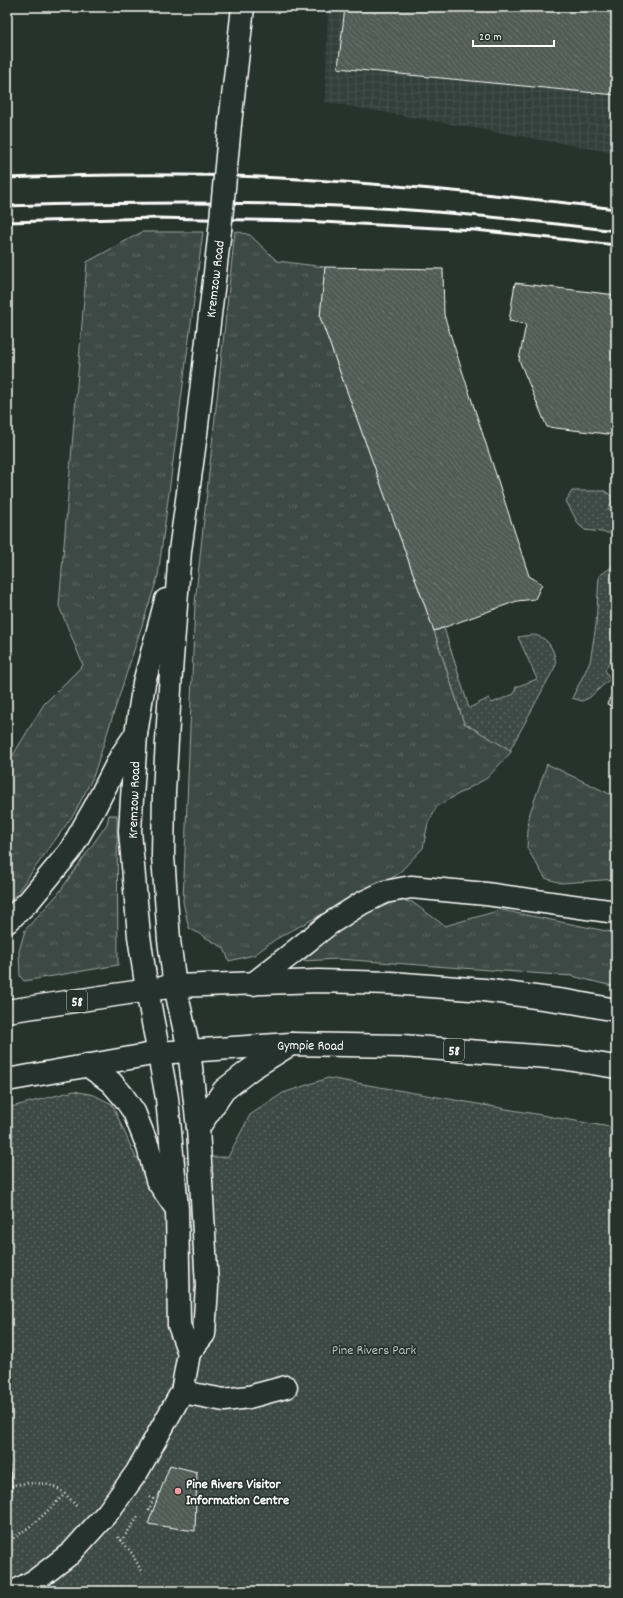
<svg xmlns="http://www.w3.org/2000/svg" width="623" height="1598" font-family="Dekko,sans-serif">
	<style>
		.industrial { fill: url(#industrial-grid) }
		.grass { fill: url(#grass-tufts); stroke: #9ea4a2 }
		.park { fill: url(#park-dots); stroke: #9ea4a2 }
		.building { fill: url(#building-back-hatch); stroke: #fff }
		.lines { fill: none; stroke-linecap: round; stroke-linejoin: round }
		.minor-casing { stroke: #fff; stroke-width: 25 }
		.highway-casing { stroke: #fff; stroke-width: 25 }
		.path { stroke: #fff; stroke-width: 2.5; stroke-dasharray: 1 3; stroke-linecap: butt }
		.minor { stroke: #26332d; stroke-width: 22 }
		.highway { stroke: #26332d; stroke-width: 22 }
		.rail { stroke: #fff; stroke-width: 3 }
		.minor-bridge-casing { stroke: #fff; stroke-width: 25; stroke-linecap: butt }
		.minor-bridge { stroke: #26332d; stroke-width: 22 }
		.poi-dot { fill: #ff9aa2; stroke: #26332d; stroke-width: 1.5 }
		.labels { text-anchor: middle; stroke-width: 3.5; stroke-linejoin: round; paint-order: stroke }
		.shield { fill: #26332d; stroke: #bec2c0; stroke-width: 1 }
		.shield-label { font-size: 13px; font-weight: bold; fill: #fff }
		.street-label { font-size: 14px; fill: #fff; stroke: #26332d }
		.park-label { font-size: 14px; fill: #bbbfbe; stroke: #26332d }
		.poi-label { font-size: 14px; font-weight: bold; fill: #fff; stroke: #26332d; text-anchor: start }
	</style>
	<defs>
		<pattern id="industrial-grid" width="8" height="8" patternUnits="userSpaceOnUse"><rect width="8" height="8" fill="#333f3a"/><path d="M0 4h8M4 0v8" fill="none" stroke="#47524e"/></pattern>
		<pattern id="grass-tufts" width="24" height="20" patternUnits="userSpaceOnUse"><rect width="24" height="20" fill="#3e4944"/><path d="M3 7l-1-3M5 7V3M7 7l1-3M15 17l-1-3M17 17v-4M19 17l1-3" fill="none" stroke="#5b6460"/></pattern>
		<pattern id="park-dots" width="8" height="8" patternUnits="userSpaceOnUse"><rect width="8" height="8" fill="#3e4944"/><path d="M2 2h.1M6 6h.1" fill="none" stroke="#5b6460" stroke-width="1.8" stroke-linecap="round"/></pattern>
		<pattern id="building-back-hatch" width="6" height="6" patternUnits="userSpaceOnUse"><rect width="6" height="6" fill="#515c57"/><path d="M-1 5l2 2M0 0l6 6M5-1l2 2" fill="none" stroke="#6b7470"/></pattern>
	</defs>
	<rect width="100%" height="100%" fill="#26332d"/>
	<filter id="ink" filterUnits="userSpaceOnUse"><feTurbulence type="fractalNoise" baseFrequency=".025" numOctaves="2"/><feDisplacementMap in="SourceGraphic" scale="8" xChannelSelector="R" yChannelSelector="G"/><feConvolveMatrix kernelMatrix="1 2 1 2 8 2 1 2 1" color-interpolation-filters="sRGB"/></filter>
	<g filter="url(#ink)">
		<path class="industrial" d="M328,7H616V153L325,102Z"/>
		<g class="grass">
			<path d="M235,231L250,235L277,261L325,267L320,317L434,631L464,723L512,751L487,778L437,806L428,823L423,848L397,875L339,905L276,939L254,955L229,961L224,948L189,928L183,902L195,603Z"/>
			<path d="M142,232H203L158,576L93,777L74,814L13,898L7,903V759L10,760L44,704L83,665L59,606L87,262Z"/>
			<path d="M547,764L616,797V879L561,883L545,878L527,848L529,816Z"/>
			<path d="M109,815H117L118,965L24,981L20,976L19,951L25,930L58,894L107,824Z"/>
			<path d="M389,900L412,902L445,926L501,910L616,933V987L572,976L338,959L303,961L347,923Z"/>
		</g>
		<g class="park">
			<path d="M572,491H605L614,498L608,510L616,511V534L585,530L579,525L566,501Z"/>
			<path d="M616,564V574L612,593L616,592V651L605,670L610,679L589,698L582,701L572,698L590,662L596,625L599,576Z"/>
			<path d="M444,628L469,708L489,698L492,703L514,694L516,687L537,679L518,637C524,636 533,634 538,636C551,640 555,654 556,665L510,750L464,723L434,631Z"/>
			<path d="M328,1078L616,1128V1591H7V1108L74,1091L94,1095L112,1104L136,1158L228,1157L250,1115L283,1093Z"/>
		</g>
		<g class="building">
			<path d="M345,7H616V95L338,68Z"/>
			<path d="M325,267L443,269L444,315L529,576L542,584L535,599L517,601L434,631L320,317Z"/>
			<path d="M515,283L616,295V435L547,427L519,360L526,324L509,321Z"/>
			<path d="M616,686V708L607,704Z"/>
			<path d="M7,1451L13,1490L7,1491Z"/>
			<path d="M170,1465L197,1472L195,1531L148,1524Z"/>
		</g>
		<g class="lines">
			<defs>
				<g id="minor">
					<path d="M230,124L243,7"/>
					<path d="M166,600L144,683L136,734L130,831L139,936L147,990L167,1098L177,1209L179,1325L189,1353"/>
					<path d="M253,984L329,924L362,903L385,892L411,887L486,894L616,912"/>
					<path d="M87,1065L111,1082L123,1096L134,1112L148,1147L157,1180L176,1208"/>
					<path d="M198,1128L224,1090L251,1069L291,1044"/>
					<path d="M182,1392L224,1400L249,1397L286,1387"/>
					<path id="s1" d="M16,1591L36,1580L71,1553L108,1512L137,1472L182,1392L189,1353L204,1334L207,1286L198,1128L189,1050L175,986L169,940L163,856L164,792L171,672L180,551L196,434L220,230"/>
				</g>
				<g id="highway">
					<path d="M7,922L29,901L70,851L95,807L121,756L136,734"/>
					<path d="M7,1011L175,986L318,981L391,983L484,990L572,1002L616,1010"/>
					<path id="s2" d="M7,1080L158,1053L291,1044L402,1046L561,1058L616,1067"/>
				</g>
			</defs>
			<use href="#minor" class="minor-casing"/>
			<use href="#highway" class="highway-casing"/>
			<g class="path">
				<path d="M7,1486C24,1483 45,1480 60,1490C67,1495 73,1502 78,1508"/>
				<path d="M149,1497L153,1499L149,1510L153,1511"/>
				<path d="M118,1537L132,1553L141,1571"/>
				<path d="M121,1541L138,1517"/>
				<path d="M7,1543L36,1522L65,1494"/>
			</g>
			<use href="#minor" class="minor"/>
			<use href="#highway" class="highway"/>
			<g class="rail">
				<path d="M7,178C98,174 189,173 280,178C392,184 504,195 616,209"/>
				<path d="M7,206C137,202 267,201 396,209C470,214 543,222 616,231"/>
				<path d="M7,222L155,218L302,221L475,230L616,245"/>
			</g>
			<defs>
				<path id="minor-bridge" d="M220,230L230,124"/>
			</defs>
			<use href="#minor-bridge" class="minor-bridge-casing"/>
			<use href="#minor-bridge" class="minor-bridge"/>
		</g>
	</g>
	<circle class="poi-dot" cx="178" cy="1491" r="4"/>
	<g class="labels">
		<g class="shield">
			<rect x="67" y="990" width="20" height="22" rx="3"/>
			<rect x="444" y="1039" width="20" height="22" rx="3"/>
		</g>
		<g class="shield-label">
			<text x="77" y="1006">58</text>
			<text x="454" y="1055">58</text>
		</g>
		<g class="street-label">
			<text dy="5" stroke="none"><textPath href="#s1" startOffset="1388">Kremzow Road</textPath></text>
			<text transform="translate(133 800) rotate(-88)" y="5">Kremzow Road</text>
			<text dy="5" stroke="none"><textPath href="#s2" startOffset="306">Gympie Road</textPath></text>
		</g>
		<g class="park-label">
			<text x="374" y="1354">Pine Rivers Park</text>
		</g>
		<g class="poi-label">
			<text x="186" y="1488">Pine Rivers Visitor<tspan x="186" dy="16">Information Centre</tspan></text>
		</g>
	</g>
	<rect width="623" height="1598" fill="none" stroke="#26332d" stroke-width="24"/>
	<rect x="12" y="12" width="599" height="1574" fill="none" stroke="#fff" stroke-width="1.5" filter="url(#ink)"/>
	<path d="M473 40v6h81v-6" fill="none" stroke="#ffffff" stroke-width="2"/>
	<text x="479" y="40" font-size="12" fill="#ffffff" stroke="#26332d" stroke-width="3" paint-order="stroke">20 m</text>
</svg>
